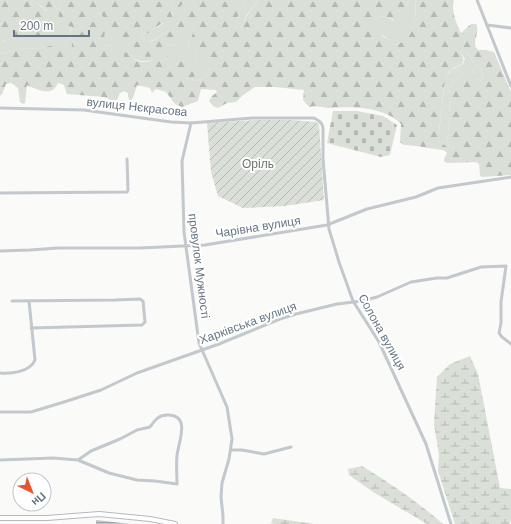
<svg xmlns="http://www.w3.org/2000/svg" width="511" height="524" font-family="Arial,sans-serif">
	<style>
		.grass { fill: #dadfd7 }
		.forest { fill: url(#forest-firs); fill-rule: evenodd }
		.wetland { fill: url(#wetland-marsh) }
		.cemetery { fill: url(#cemetery-stones) }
		.garden { fill: url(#garden-furrows) }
		.water { fill: url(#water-rules) }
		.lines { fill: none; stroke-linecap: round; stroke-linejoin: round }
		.major-casing { stroke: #b5babe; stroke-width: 6 }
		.minor { stroke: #c3c8cc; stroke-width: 3 }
		.major { stroke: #fff; stroke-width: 4 }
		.labels { text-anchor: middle; stroke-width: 4; stroke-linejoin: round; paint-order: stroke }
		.street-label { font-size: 12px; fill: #657683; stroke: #fff }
		.park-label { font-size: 12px; fill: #687a64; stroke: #fff }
	</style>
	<defs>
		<pattern id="forest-firs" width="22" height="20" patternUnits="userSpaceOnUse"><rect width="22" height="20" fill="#dadfd7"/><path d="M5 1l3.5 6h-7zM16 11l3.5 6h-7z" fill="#b4b9b4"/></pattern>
		<pattern id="wetland-marsh" width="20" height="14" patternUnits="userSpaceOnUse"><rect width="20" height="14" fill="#dadfd7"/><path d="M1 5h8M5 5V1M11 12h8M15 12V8" fill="none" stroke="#b4b9b4"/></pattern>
		<pattern id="cemetery-stones" width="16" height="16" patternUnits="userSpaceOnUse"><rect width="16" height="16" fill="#dadfd7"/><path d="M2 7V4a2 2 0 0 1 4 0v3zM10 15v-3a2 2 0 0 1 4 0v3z" fill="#b4b9b4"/></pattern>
		<pattern id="garden-furrows" width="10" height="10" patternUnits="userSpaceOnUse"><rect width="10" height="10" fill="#dadfd7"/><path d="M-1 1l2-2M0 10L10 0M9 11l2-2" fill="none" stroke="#b4b9b4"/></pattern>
		<pattern id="water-rules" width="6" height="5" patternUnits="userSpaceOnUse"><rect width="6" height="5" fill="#bbc7cb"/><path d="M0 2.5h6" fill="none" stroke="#9ca6aa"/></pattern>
	</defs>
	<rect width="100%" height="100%" fill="#fafaf8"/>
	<g class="grass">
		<path d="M53,0H59C62,17 52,20 72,26C67,38 73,39 72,50H70L60,42L56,49H53L49,46L42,48L20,49L0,54V42C7,41 15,35 22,35C28,35 33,37 39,39L53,22L35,8L31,4L32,1H35L46,11L57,10Z"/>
		<path d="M165,0H171L175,10L179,8L186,0H193L194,3L199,9L197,11H191L195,27L188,47L195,55L197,63L206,60L209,71L206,77L196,81L192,80L196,74L165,57C151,61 138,66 127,52L124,53V59L122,61L119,62L111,46L103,45V29L97,27L93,22V14L98,13L103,16L113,33L127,42L135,49L138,54L162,49L166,46L177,44L180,34L182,33L178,19V28L175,30L166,32L150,42L145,40L141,36L142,34C150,33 167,22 173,15L167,8Z"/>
		<path d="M245,0H256L257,2L246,16L243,25L239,29H235L238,15Z"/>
		<path d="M409,0H416C415,6 416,13 415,19C414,31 405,45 392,45L390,43V40C379,35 383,32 375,26V20L379,16L385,17L393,20L406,6Z"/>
		<path d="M462,50C472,55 471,63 481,68L483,77L480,81L477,80L472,69H469L453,83L450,88L449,97L450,115L447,141L449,146L454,149L451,153L446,146L439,141V133L445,79L451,70L463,64L465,59L460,51Z"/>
	</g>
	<g class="forest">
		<path d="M0,0H53L57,10L55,13C45,14 41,2 32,1L31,4C37,11 55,19 55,27L45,38L39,39L21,35L0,42Z"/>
		<path d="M59,0H165C167,7 173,13 173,21L169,24C160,20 156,30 148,33C148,33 142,34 142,34L141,36L145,40L151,42L166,32L175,30L178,26V18L182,19C185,24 188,29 187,35H184L182,33L180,34V40L177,44L166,46L157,56L146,57L138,54C130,41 121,42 113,34C107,27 107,18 99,13L93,14V22L105,31L103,45L111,46L114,48L119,61H122L124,59V53L127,52C144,73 154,54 170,57C180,58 189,67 196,74L192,80L196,81L206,77L209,71L206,61H203L199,64L197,63L195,55L188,47L195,27L187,16L191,11H197L199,9L194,3L193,0H245L238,15L235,29H239L243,25L246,17L257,2L256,0H409L406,6L405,18C393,22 390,17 379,16L375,20V26L380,29L383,37L390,40V43L392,45C405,45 414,31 415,19C416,13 415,6 416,0H454C451,12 456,22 461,33L471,24H476C481,33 470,42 478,50H486L494,52L511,92V175L482,177L480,175L479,164L476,162L447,163L444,161V159L447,153L444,150C430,149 418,145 404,145L400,142L401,124C385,107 352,106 330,108C323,108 316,105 309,107L303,100L304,90L275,87H255L242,96L236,102L227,103L218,108L213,106L209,101L212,96L217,92L216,90L201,89L198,101L182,107L175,104L166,92L156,89L152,93L150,88L137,85L133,98L131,101L129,100L128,93L125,91L120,93L117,100H111L104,97L67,94L64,85L58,83C57,85 56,87 54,89C47,95 34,88 27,85L25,103L23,104L20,102L18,88L11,83L6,84L2,94L0,96V54L20,49L42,48L49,46H52L53,49H56L60,41H62L70,50H72C73,39 67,38 72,27C51,19 62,18 59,0ZM462,50C473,55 470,62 481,68L483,77L480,81L477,80L472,69H469L453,83L450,88L449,97L450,115L447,141L449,146L454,149L451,152L446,146L439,141V133C440,120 442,108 443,95C444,89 444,82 447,76C452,62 471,70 460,51Z"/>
		<path d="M171,0H186L179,8L175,10Z"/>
	</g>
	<g class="wetland">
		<path d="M470,356L478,374L500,488L511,489V521L509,524H455L438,471L439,455L434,424L437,377L450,364Z"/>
		<path d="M362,466C390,483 418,502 443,524H427L373,492L349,475L348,469Z"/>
		<path d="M273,518L314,524H274L271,523Z"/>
	</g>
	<path class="cemetery" d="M333,111H357L383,116L397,125L390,155L381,157L327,143Z"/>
	<path class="garden" d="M256,120H291L316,122L319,124L324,200L285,206L243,208L218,196L211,172L207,123Z"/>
	<path class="water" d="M96,520L131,524H96Z"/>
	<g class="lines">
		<defs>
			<path id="major" d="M0,518H47L99,514L150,519L175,524"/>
		</defs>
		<use href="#major" class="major-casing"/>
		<g class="minor">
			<path d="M477,0L511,86"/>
			<path d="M487,25L511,28"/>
			<path d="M0,108L84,110L171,122L191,123L252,118H314C319,121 322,122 323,128V159L329,229L339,262L353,301L379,342L426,444L451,524"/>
			<path d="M191,123L182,161L184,232L199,343L227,407L232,439L229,459L222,483L221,497L223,516V524"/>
			<path d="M0,193L127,192L128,190L127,159"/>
			<path d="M0,251L30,250L58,248H140L205,245L327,225L367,209L416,197L438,188L511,177"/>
			<path d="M12,301L115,300L140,299L143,301L145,322L142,325L31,328"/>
			<path d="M0,373C11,374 30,372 35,360L29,301"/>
			<path d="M0,412H31L64,402L101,390L137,373L219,344L280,319L296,314L337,304L362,301L377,297L411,282L437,278H447L481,267L506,266L501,302V323L499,333L502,337L511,344"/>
			<path d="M231,450H242L264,454L291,447"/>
			<path d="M0,460L53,458L78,460L109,473L137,480L155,481L177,484C177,475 176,465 177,456C178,443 191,416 169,415C159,414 155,420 150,427L137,430L120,439L91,451L78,460"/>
		</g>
		<use href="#major" class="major"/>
	</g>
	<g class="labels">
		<g class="street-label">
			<text transform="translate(137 107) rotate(6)" y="4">вулиця Нєкрасова</text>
			<text transform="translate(258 227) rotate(-9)" y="4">Чарівна вулиця</text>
			<text transform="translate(199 266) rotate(83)" y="4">провулок Мужності</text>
			<text transform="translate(248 323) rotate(-20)" y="4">Харківська вулиця</text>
			<text transform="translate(382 332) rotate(61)" y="4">Солона вулиця</text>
		</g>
		<g class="park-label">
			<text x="258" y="168">Оріль</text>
		</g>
	</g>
	<g transform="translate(32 492) rotate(137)"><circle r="19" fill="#ffffff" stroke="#c1c8cd"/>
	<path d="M0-3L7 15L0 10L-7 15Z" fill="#e4572e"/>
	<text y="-6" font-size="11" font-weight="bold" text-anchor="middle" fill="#657683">Пн</text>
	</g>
	<path d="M14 30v6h75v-6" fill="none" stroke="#657683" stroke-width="2"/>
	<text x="20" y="30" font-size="12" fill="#657683" stroke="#ffffff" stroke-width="3" paint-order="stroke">200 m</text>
</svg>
